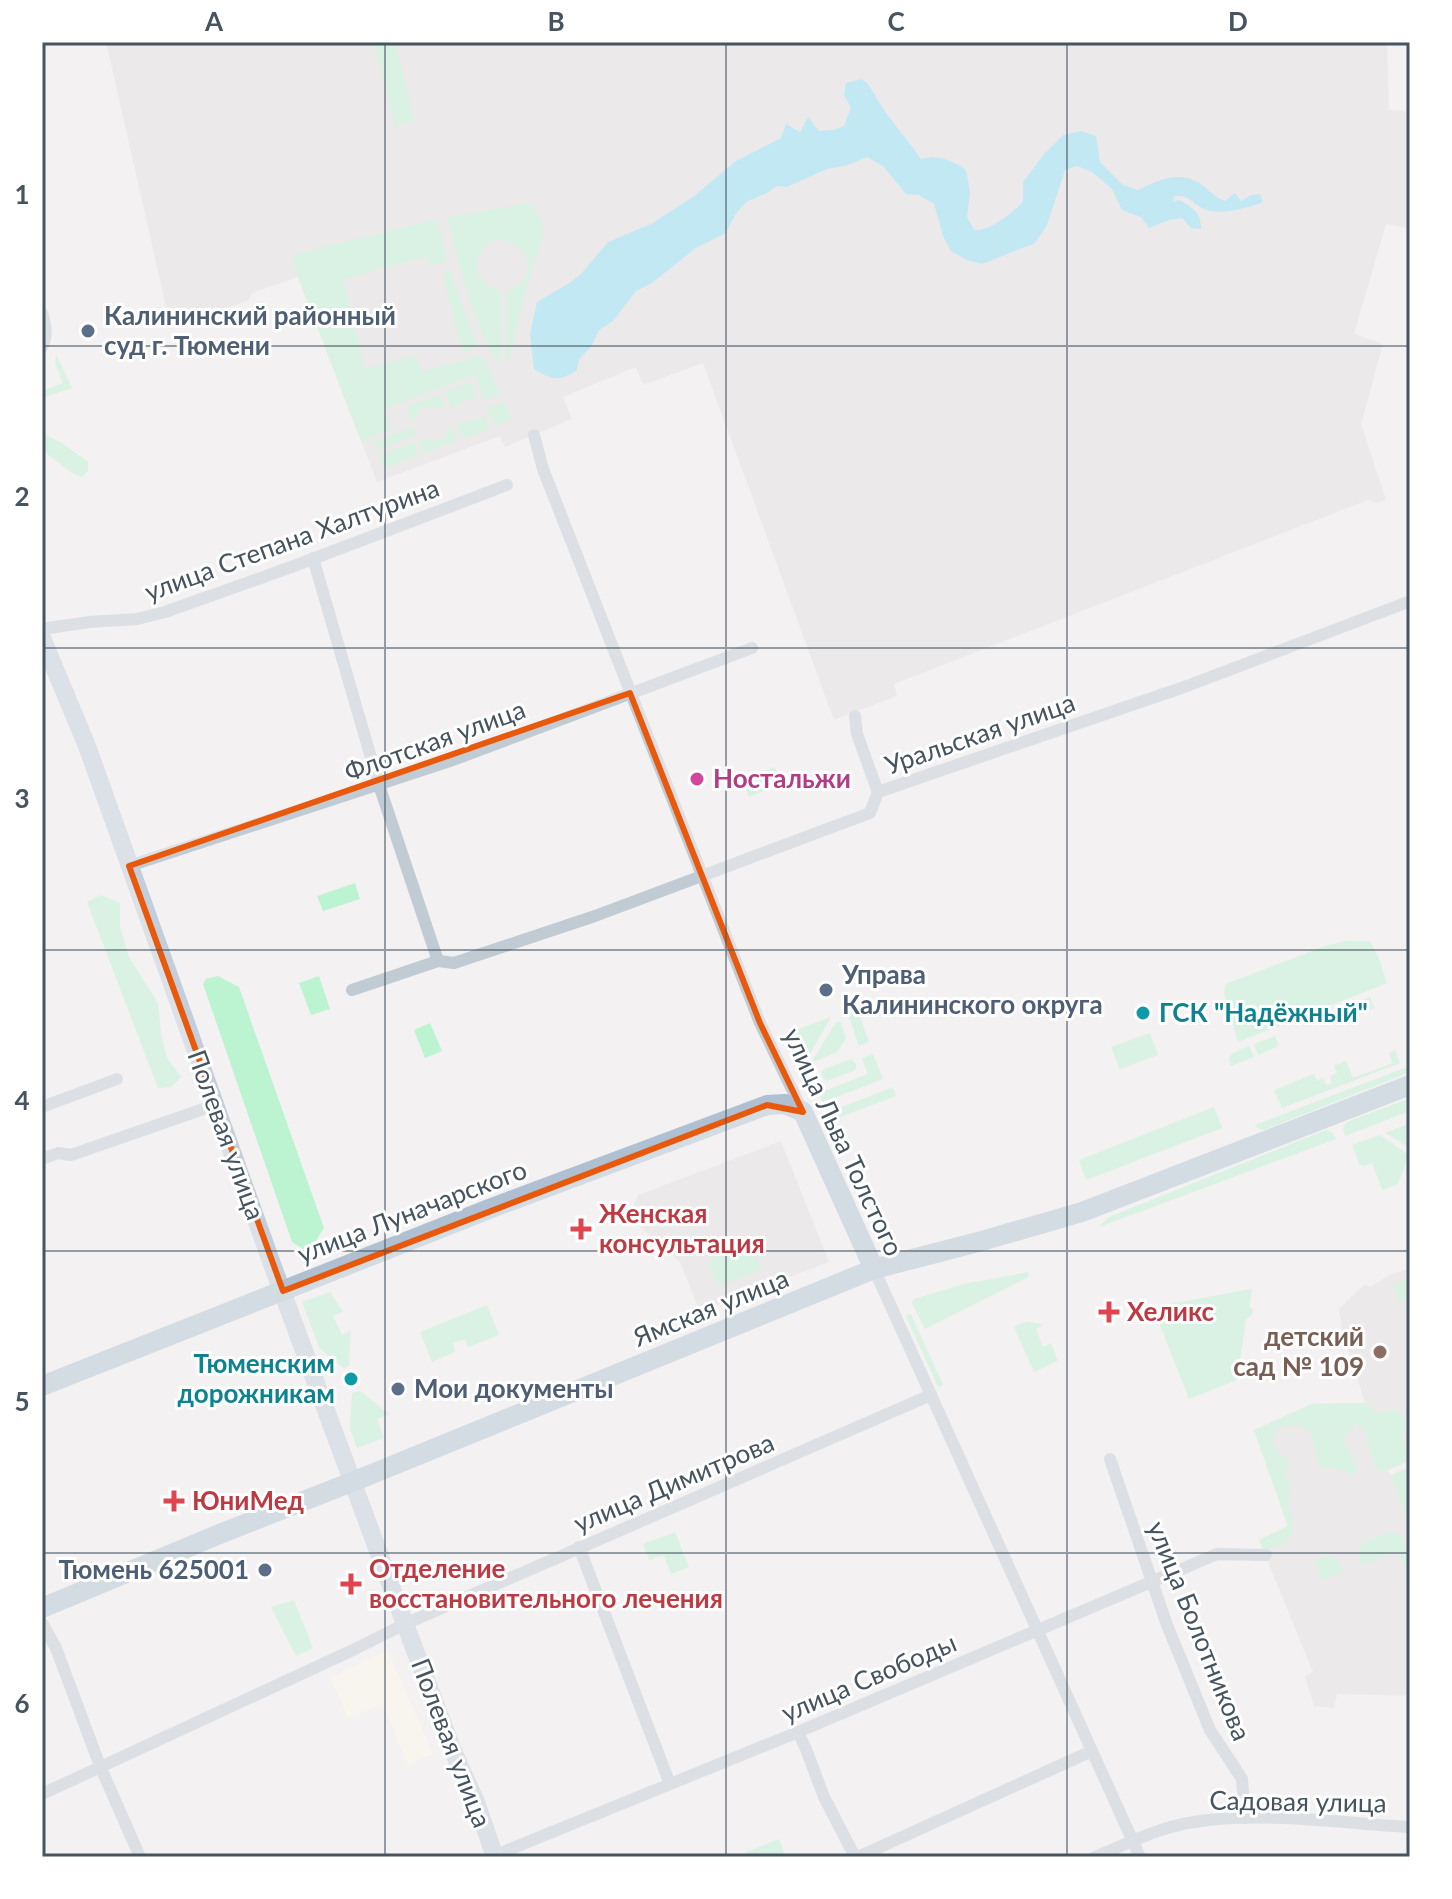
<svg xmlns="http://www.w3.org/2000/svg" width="1452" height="1899" font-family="Lato,sans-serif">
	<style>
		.commercial { fill: #fef8ea }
		.education { fill: #e4e1e2 }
		.green { fill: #bcf4d2 }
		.water { fill: #85def5 }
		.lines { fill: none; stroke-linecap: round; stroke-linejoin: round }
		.street { stroke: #c0cbd4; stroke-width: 12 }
		.secondary { stroke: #c2cedb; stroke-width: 18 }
		.primary { stroke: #aec0d2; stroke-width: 20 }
		.marked { fill: none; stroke: #e8590c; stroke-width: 6; stroke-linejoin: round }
		.grid { fill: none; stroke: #465460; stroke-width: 2; stroke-opacity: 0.55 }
		.service-dot { fill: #5c6f8a; stroke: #fff; stroke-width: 3 }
		.hotel-dot { fill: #d1479c; stroke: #fff; stroke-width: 3 }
		.culture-dot { fill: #0f9aa8; stroke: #fff; stroke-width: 3 }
		.health-dot { fill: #e0444e; stroke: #fff; stroke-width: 3 }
		.education-dot { fill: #8d6e63; stroke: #fff; stroke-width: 3 }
		.labels { text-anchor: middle; stroke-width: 6; stroke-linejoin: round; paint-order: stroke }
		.service-label { font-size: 26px; font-weight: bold; fill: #4e5e75; stroke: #fff; text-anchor: start }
		.street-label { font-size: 26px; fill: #465460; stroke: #fff }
		.hotel-label { font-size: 26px; font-weight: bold; fill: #b23c85; stroke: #fff; text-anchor: start }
		.culture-label { font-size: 26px; font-weight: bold; fill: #0d838f; stroke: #fff; text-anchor: start }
		.health-label { font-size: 26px; font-weight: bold; fill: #be3a42; stroke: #fff; text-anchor: start }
		.education-label { font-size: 26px; font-weight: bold; fill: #785e54; stroke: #fff; text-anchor: end }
		.neatline { fill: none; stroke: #465460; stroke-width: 3 }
		.grid-label { font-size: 26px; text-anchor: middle; font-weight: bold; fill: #465460 }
	</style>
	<rect width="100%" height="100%" fill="#f3f1f1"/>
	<path class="commercial" d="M388,1650L433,1754L408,1765L383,1704L348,1718L330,1677Z"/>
	<g class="education">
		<path d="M106,42H1387L1389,110L1410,111V229L1386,224L1354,334L1383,344L1361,424L1386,500L1376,503L1368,500L894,684L897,696L834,720L703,363L643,385L636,367L563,397L572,419L505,447L500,436L377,482L298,277L252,293L249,300L171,329Z"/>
		<path d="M781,1141L829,1262L702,1310L699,1309L680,1262L641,1228L633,1206L638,1195Z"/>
		<path d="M1410,1268V1461L1388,1470L1391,1475L1410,1467V1696L1337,1694L1334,1708L1314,1706L1305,1676L1313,1672L1259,1540L1288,1526L1254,1430L1312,1404L1365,1403L1342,1330L1339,1309L1365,1284L1370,1287L1391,1274Z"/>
	</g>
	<g class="green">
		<path d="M374,42H395L414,121L395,126Z"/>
		<path d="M528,203C539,212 544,221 543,235L522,302L510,358H506V291C559,273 503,214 481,253C470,271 483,286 500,291L501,359L496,360C472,317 459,266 448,218Z"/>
		<path d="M434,220L438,222L447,262L430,266L427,256L343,279L365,369L417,356L421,372L479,356L483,357L501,394L485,400L475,375L384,409L391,429L361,441L298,277L292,255Z"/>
		<path d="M450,272L478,347L463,353L442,274Z"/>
		<path d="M56,355L72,388L42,398V391L63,383L55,363Z"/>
		<path d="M472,382L477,397L450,407L445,392Z"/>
		<path d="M440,394L445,409C433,409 419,401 416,420L412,422L407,407Z"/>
		<path d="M505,402L511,419L494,426L487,408Z"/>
		<path d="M484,416L489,429L462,439L457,425Z"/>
		<path d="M414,427L416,435L377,450L374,442Z"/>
		<path d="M452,427L456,441L424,453L419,440C431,440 444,445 449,429Z"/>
		<path d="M42,433L62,443L88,462V471L82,477L72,473L42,450Z"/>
		<path d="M414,442L419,455L384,469L379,456Z"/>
		<path d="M775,767L782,784L749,797L742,780Z"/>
		<path d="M355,883L360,899L323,911L317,896Z"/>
		<path d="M101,895L120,903V927L129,957L158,1003L161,1034L167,1058L181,1077L171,1087L158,1088L87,902Z"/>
		<path d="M1346,941H1370L1378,956L1387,983L1238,1042L1224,993L1226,984L1325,946Z"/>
		<path d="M218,976L239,987L324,1228L313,1245L303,1249L292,1242L203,984L206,979Z"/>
		<path d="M319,976L330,1009L311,1015L299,983Z"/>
		<path d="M1370,997L1375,1008L1352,1017L1348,1006Z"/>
		<path d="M852,1009L858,1011L869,1042L859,1046L847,1011Z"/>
		<path d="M831,1017L805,1063L793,1031Z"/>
		<path d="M840,1021L846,1038L837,1052L811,1063L836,1022Z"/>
		<path d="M430,1023L442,1051L425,1058L414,1030Z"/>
		<path d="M1150,1033L1158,1055L1120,1069L1111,1047Z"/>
		<path d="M1275,1036L1279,1046L1258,1055L1254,1044Z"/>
		<path d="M1249,1046L1254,1057L1231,1066L1229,1058L1231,1054Z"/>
		<path d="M1395,1050L1400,1063L1282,1108L1274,1090L1314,1074L1317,1081L1323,1078L1326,1085L1332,1083L1330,1076L1337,1073L1334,1066L1346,1061L1353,1078L1393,1063L1389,1053Z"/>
		<path d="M873,1054L883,1079L823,1102L819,1093L868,1074L862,1058Z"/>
		<path d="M851,1059L856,1064V1070L826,1081L822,1077V1070Z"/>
		<path d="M1410,1066V1072L1264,1130L1257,1128L1255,1125Z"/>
		<path d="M893,1087L896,1096L827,1122L824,1114Z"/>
		<path d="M1410,1098V1111L1345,1136L1343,1128L1347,1122Z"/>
		<path d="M1214,1107L1222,1128L1086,1180L1079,1160Z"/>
		<path d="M1410,1123V1148L1385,1133Z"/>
		<path d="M1326,1130L1333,1133L1336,1139L1099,1227L1109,1217Z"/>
		<path d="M1380,1135L1409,1155L1398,1184L1382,1190L1372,1163L1363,1166L1360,1165L1352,1145Z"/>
		<path d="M751,1244L761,1270L718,1286L708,1260Z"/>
		<path d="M1028,1272L1029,1277L925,1329L912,1303L914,1299L964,1284Z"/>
		<path d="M1410,1277V1299L1400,1302L1393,1285Z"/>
		<path d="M1252,1289L1249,1308L1253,1309L1252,1315L1246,1319L1237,1380L1189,1399L1158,1320L1159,1310L1164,1305Z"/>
		<path d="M330,1292L343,1312L333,1316L342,1335L351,1331L349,1366L344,1368L320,1349L302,1302Z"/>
		<path d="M487,1305L499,1335L468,1347L465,1339L453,1343L455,1352L432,1362L420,1332Z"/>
		<path d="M911,1314L943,1385L938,1387L906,1316Z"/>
		<path d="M1029,1322L1041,1324L1042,1326L1036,1329L1043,1347L1051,1343L1058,1361L1034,1372L1014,1327L1022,1323Z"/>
		<path d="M360,1391L389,1414L377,1419L384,1438L357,1448L350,1429L352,1393Z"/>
		<path d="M1365,1403L1377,1413L1391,1410L1402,1412L1406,1423L1403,1442L1410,1444V1461L1381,1472L1371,1458L1367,1433L1356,1423L1343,1439L1358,1470L1351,1475L1336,1468H1321L1316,1458L1312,1433C1301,1424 1293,1423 1279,1427L1274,1435L1273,1444L1280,1454L1290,1461L1285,1471L1290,1489L1288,1507L1293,1519L1292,1532L1281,1545L1264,1550L1259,1540L1288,1526L1254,1430L1312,1404Z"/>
		<path d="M1410,1467V1528L1391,1475Z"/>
		<path d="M675,1532L689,1567L671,1574L664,1555L649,1560L643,1544Z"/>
		<path d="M1388,1533H1396L1402,1536L1410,1555V1581L1398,1551L1361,1565L1358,1554L1363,1542Z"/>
		<path d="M1326,1556C1338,1557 1339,1562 1343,1572L1322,1580L1315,1561Z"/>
		<path d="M294,1600L313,1648L296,1656L271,1607Z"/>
		<path d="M779,1839L786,1857H748L746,1852Z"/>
	</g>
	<path class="water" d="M862,79C872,86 874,95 881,105C893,124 908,140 921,159C938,155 951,159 966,170L970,192L967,217L974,230C992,231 1010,214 1023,202V182L1045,153L1063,135L1081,131L1096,136L1100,162L1123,185L1138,190C1155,182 1174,172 1193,180C1205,184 1211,196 1225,201L1235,193L1241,201L1251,195L1260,194L1263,202C1247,208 1219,216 1204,209C1189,202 1193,196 1174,196L1173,202L1179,200C1192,207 1202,213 1201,229L1191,228L1182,218L1169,220L1149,228L1141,217L1122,210L1112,189L1092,172L1077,166L1065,170L1047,225L1035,243L982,264L967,260L951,251L943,236L934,204L919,195L906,194L883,166L867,157L848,165L827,169L787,187L777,186L767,193L746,202L735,215L726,233L696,248L652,283L636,291L613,321L599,330L591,347L579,359L577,370C559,382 552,380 534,369L530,334L537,302L571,282L582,273L608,242L651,224L693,197L736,161L781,138L786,124L800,132L808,117L819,131L833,130L844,126L851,108L844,95L846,83Z"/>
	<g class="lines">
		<g class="street">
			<path d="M42,313C46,326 48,335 42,347"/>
			<path d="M534,435L543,469L760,1023L803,1112"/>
			<path d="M313,558L379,785L438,961"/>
			<path d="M42,629L89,622L137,619L165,612L294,566L507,485"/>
			<path d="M855,716L857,734L878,792"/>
			<path d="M129,866L453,760L752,648"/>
			<path d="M352,990L438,961L454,963L595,916L870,813L878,792L1187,686L1408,602"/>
			<path d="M42,1107L117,1079"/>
			<path d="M42,1159L58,1153L71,1155L215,1105"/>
			<path d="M874,1269L1140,1857"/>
			<path d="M1110,1459L1167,1625L1210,1730L1242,1779L1245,1818"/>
			<path d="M579,1547L670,1784"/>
			<path d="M42,1623L56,1648L100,1766L140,1857"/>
			<path d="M798,1732L806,1749L824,1797L855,1857"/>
			<path d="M42,1794L353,1650L405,1624L931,1395"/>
			<path d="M491,1857L798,1732L1217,1554L1266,1555"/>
			<path d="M858,1857L1092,1751"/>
			<path d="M1095,1857C1127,1844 1159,1827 1194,1822C1260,1811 1342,1823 1410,1827"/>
		</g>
		<path class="secondary" d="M42,638L87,746L272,1264L405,1624L453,1751L476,1802L495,1857"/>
		<g class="primary">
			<path d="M42,1386L489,1209L767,1105L785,1104L803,1112L874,1269"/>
			<path d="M42,1608L222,1533L367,1476L874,1269L978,1242L1082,1212L1410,1085"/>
		</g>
	</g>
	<path d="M0 0H1452V1899H0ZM630,693L760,1023L803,1112L767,1105L283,1291L129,866Z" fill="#f3f1f1" fill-opacity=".55" fill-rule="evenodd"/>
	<path class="marked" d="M630,693L760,1023L803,1112L767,1105L283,1291L129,866Z"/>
	<path class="grid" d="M385,42V1857M726,42V1857M1067,42V1857M42,346H1410M42,648H1410M42,950H1410M42,1251H1410M42,1553H1410"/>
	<g class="service-dot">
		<circle cx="88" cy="331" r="8"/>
		<circle cx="826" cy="990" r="8"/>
		<circle cx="398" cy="1389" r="8"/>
		<circle cx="265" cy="1570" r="8"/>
	</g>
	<circle class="hotel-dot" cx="697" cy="779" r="8"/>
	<g class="culture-dot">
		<circle cx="1143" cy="1013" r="8"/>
		<circle cx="351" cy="1379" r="8"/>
	</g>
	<g class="health-dot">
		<path d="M577 1217h8v8h8v8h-8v8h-8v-8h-8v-8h8z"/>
		<path d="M1105 1300h8v8h8v8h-8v8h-8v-8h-8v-8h8z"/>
		<path d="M170 1489h8v8h8v8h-8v8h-8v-8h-8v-8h8z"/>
		<path d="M347 1572h8v8h8v8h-8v8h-8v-8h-8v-8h8z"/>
	</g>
	<circle class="education-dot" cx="1380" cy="1352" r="8"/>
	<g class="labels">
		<g class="service-label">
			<text x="104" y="325">Калининский районный<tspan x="104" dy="30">суд г. Тюмени</tspan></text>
			<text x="842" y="984">Управа<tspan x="842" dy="30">Калининского округа</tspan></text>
			<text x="414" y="1398">Мои документы</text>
			<text x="249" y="1579" text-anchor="end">Тюмень 625001</text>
		</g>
		<g class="street-label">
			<text transform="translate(292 540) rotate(-20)" y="9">улица Степана Халтурина</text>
			<text transform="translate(980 734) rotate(-19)" y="9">Уральская улица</text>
			<text transform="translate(435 741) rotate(-20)" y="9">Флотская улица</text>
			<text transform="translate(226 1135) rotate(70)" y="9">Полевая улица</text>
			<text transform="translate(843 1142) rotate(65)" y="9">улица Льва Толстого</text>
			<text transform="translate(412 1212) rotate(-21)" y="9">улица Луначарского</text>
			<text transform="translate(711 1308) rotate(-22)" y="9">Ямская улица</text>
			<text transform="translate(674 1483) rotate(-23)" y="9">улица Димитрова</text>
			<text transform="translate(1199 1631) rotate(68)" y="9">улица Болотникова</text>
			<text transform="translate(869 1678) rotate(-23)" y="9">улица Свободы</text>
			<text transform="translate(451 1743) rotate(69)" y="9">Полевая улица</text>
			<text transform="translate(1298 1802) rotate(1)" y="9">Садовая улица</text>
		</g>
		<g class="hotel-label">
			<text x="713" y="788">Ностальжи</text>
		</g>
		<g class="culture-label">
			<text x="1159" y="1022">ГСК "Надёжный"</text>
			<text x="335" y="1373" text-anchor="end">Тюменским<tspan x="335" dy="30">дорожникам</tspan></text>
		</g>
		<g class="health-label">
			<text x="599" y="1223">Женская<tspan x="599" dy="30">консультация</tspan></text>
			<text x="1127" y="1321">Хеликс</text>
			<text x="192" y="1510">ЮниМед</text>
			<text x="369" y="1578">Отделение<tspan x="369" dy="30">восстановительного лечения</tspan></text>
		</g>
		<g class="education-label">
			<text x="1364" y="1346">детский<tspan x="1364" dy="30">сад № 109</tspan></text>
		</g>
	</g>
	<rect width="1452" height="1899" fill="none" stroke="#ffffff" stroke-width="88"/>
	<rect x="44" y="44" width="1364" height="1811" class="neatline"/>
	<g class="grid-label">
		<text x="214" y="31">A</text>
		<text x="556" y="31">B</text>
		<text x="896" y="31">C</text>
		<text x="1238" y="31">D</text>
		<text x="22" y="204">1</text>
		<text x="22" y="506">2</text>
		<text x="22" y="808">3</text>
		<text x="22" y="1110">4</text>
		<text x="22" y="1411">5</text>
		<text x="22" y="1713">6</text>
	</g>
</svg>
